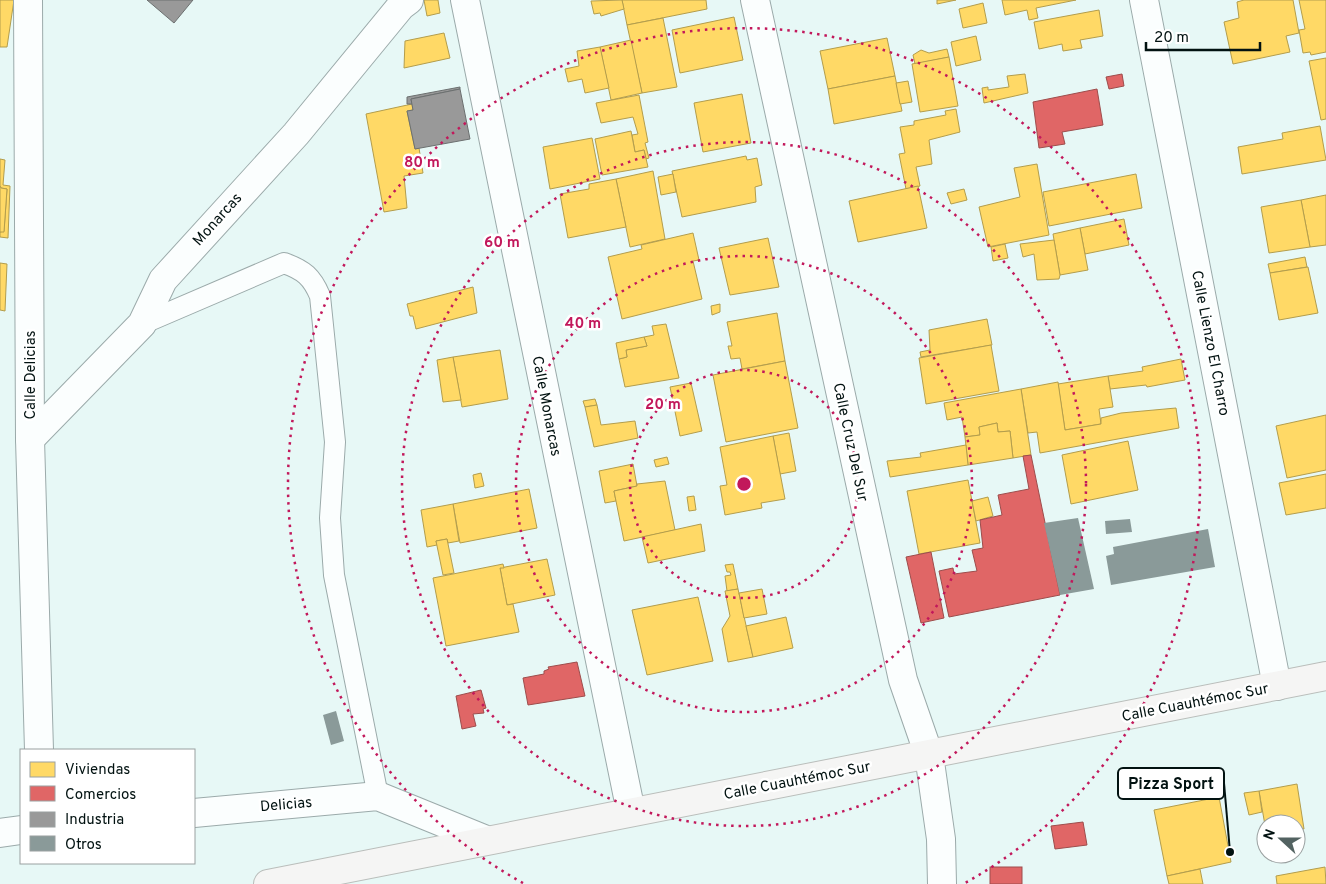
<svg xmlns="http://www.w3.org/2000/svg" width="1326" height="884" font-family="Overpass,sans-serif">
	<style>
		.homes { fill: #ffd966; stroke: #b39d4c }
		.shops { fill: #e06666; stroke: #9d4d4c }
		.industry { fill: #999; stroke: #6c7070 }
		.building { fill: #8a9a99 }
		.lines { fill: none; stroke-linecap: round; stroke-linejoin: round }
		.lane-casing { stroke: #9baaaa; stroke-width: 22 }
		.street-casing { stroke: #9baaaa; stroke-width: 30 }
		.primary-casing { stroke: #babebb; stroke-width: 30 }
		.lane { stroke: #fbfefe; stroke-width: 20 }
		.street { stroke: #fbfefe; stroke-width: 28 }
		.primary { stroke: #f5f5f4; stroke-width: 28 }
		.ring { fill: none; stroke: #c2185b; stroke-width: 2.5; stroke-dasharray: 2.5 5 }
		.labels { text-anchor: middle; stroke-width: 5; stroke-linejoin: round; paint-order: stroke }
		.street-label { font-size: 15px; fill: #021211; stroke: #fff }
		.centre { fill: #c2185b; stroke: #fff; stroke-width: 2.5 }
		.ring-label { font-size: 15px; text-anchor: middle; font-weight: bold; fill: #c2185b; stroke: #fff; stroke-width: 5; stroke-linejoin: round; paint-order: stroke }
		.leader { fill: none; stroke: #021211; stroke-width: 2 }
		.callout-dot { fill: #021211; stroke: #fff; stroke-width: 2 }
		.callout { fill: #fff; stroke: #021211; stroke-width: 2 }
		.callout-label { font-size: 16px; text-anchor: middle; font-weight: bold; fill: #021211 }
	</style>
	<rect width="100%" height="100%" fill="#e7f8f6"/>
	<g class="homes">
		<path d="M0,0H14L7,47H0Z"/>
		<path d="M424,0H438L440,13L427,16Z"/>
		<path d="M622,0H706L707,9L627,25Z"/>
		<path d="M622,0L624,9L601,16L600,13L594,14L591,1Z"/>
		<path d="M937,0H956L937,4Z"/>
		<path d="M1002,0H1076L1036,8L1038,18L1029,20L1027,10L1005,15Z"/>
		<path d="M1244,0H1293L1299,33L1286,36L1290,52L1233,64L1224,22L1239,18L1237,2Z"/>
		<path d="M1299,0H1326V52L1311,55L1310,52L1303,53L1299,30L1305,29Z"/>
		<path d="M983,3L987,23L963,28L959,9Z"/>
		<path d="M1099,10L1103,36L1080,40L1082,48L1063,51L1062,44L1039,49L1034,22Z"/>
		<path d="M734,17L743,60L680,73L672,30Z"/>
		<path d="M663,18L677,87L642,93L627,25Z"/>
		<path d="M444,33L450,58L404,68L405,41Z"/>
		<path d="M976,36L981,60L956,66L951,42Z"/>
		<path d="M887,38L895,76L828,89L820,51Z"/>
		<path d="M631,40L642,93L611,100L600,47Z"/>
		<path d="M600,47L609,88L585,93L582,79L568,82L565,69L579,66L577,51Z"/>
		<path d="M947,49L949,57L915,64L913,55L921,50L929,53Z"/>
		<path d="M949,57L958,106L920,112L912,64Z"/>
		<path d="M1326,58V119L1321,120L1309,61Z"/>
		<path d="M1025,74L1028,93L984,103L982,88L988,87V90L1009,87L1007,76Z"/>
		<path d="M895,76L902,111L834,124L828,89Z"/>
		<path d="M908,81L912,102L900,104L896,83Z"/>
		<path d="M742,94L751,143L703,152L694,103Z"/>
		<path d="M639,95L648,142L645,143L649,158L646,159L644,150L635,152L632,135L638,134L633,117L601,123L596,103Z"/>
		<path d="M412,104L413,110L407,111L415,149L419,148L423,173L404,176L407,208L384,212L366,114Z"/>
		<path d="M956,109L960,132L929,140L932,164L916,167L920,186L906,189L899,154L905,153L900,127L914,125V121L946,115L945,111Z"/>
		<path d="M1320,126L1326,160L1242,174L1238,147L1283,139L1282,133Z"/>
		<path d="M631,131L635,152L644,150L648,167L602,175L595,139Z"/>
		<path d="M592,138L600,179L550,189L543,147Z"/>
		<path d="M746,156L747,160L757,158L762,185L755,187L756,202L682,217L672,171Z"/>
		<path d="M0,159L5,160L3,185L10,186L8,238L0,237V232L4,231L7,189L1,188L0,186Z"/>
		<path d="M1037,164L1049,235L988,247L979,207L1020,197L1014,168Z"/>
		<path d="M653,171L665,239L630,247L616,179Z"/>
		<path d="M673,174L676,192L661,195L658,177Z"/>
		<path d="M1136,174L1142,208L1049,226L1043,192Z"/>
		<path d="M616,179L626,227L568,238L560,194L589,189V184Z"/>
		<path d="M0,186L1,188L7,189L4,232H0Z"/>
		<path d="M918,186L927,228L858,242L849,201Z"/>
		<path d="M964,189L967,200L951,204L947,193Z"/>
		<path d="M1326,195V245L1310,247L1301,200Z"/>
		<path d="M1301,200L1310,247L1269,253L1261,207Z"/>
		<path d="M1124,219L1129,245L1085,254L1080,228Z"/>
		<path d="M1080,228L1088,270L1060,275L1053,234Z"/>
		<path d="M693,233L699,260L693,261L702,299L622,319L608,257L642,249L641,245Z"/>
		<path d="M768,238L779,287L730,295L719,248Z"/>
		<path d="M1054,240L1060,275L1059,279L1037,280L1034,254L1023,257L1020,244Z"/>
		<path d="M1005,244L1008,258L993,261L991,247Z"/>
		<path d="M1305,257L1307,267L1270,273L1268,264Z"/>
		<path d="M0,263L7,264L5,311L0,310Z"/>
		<path d="M1308,267L1318,313L1279,320L1270,273Z"/>
		<path d="M473,287L477,313L416,329L413,316H410L407,304Z"/>
		<path d="M720,304V312L712,315L711,306Z"/>
		<path d="M777,313L785,361L742,369L740,358L731,359L728,346H732L727,322Z"/>
		<path d="M987,319L992,345L921,357L920,352L930,350L929,330Z"/>
		<path d="M666,324L679,378L625,387L619,359L627,357L626,350L647,346L644,337L654,335L652,326Z"/>
		<path d="M644,337L647,346L626,350L627,357L619,359L616,343Z"/>
		<path d="M991,345L999,391L926,404L919,358Z"/>
		<path d="M500,350L508,399L462,407L453,357Z"/>
		<path d="M453,357L461,400L443,402L437,360Z"/>
		<path d="M1181,359L1185,380L1147,387L1146,385L1110,389L1108,376L1143,371L1142,367Z"/>
		<path d="M785,361L798,428L726,442L713,375Z"/>
		<path d="M1108,376L1113,407L1099,409L1101,424L1065,430L1058,384Z"/>
		<path d="M1058,382L1065,430L1101,424V418L1121,413L1176,408L1179,428L1040,453L1037,432L1028,433L1021,389Z"/>
		<path d="M691,383L702,431L680,436L670,387Z"/>
		<path d="M1021,389L1031,455L1013,458L1010,431L998,432L997,423L979,427L980,435L965,437L962,417L947,420L944,403Z"/>
		<path d="M595,399L597,405L585,407L583,401Z"/>
		<path d="M597,405L601,425L635,421L638,438L594,447L585,407Z"/>
		<path d="M1326,415V470L1287,478L1276,426Z"/>
		<path d="M997,423L998,432L1010,431L1013,458L968,465L965,437L980,435L979,427Z"/>
		<path d="M789,433L796,471L780,474L773,436Z"/>
		<path d="M773,436L785,499L761,503L762,508L725,515L720,486L727,485L720,447Z"/>
		<path d="M1128,441L1138,490L1071,504L1062,455Z"/>
		<path d="M966,445L968,465L890,477L887,461L921,457L920,453Z"/>
		<path d="M667,457L669,464L656,467L654,460Z"/>
		<path d="M633,464L637,486L614,491L616,501L605,503L599,471Z"/>
		<path d="M481,473L484,486L475,488L473,475Z"/>
		<path d="M1326,474V508L1286,515L1279,483Z"/>
		<path d="M968,480L980,543L919,554L907,491Z"/>
		<path d="M665,481L675,530L624,541L614,491L637,486V484Z"/>
		<path d="M529,489L537,528L460,543L453,504Z"/>
		<path d="M694,496L696,510L689,511L687,497Z"/>
		<path d="M988,497L993,516L976,521L972,501Z"/>
		<path d="M453,504L459,541L448,543L447,539L436,541L437,545L427,547L421,510Z"/>
		<path d="M701,524L705,551L648,563L642,537Z"/>
		<path d="M447,539L454,573L443,575L436,541Z"/>
		<path d="M547,559L555,595L507,605L500,568Z"/>
		<path d="M503,564L504,568H500L507,605L513,604L519,632L446,646L433,578Z"/>
		<path d="M733,564L738,589L727,591L725,576L731,575L730,572H727L725,565Z"/>
		<path d="M738,589L753,657L728,662L722,629L730,616L725,591Z"/>
		<path d="M762,589L767,614L744,618L739,593Z"/>
		<path d="M698,597L713,661L647,675L632,610Z"/>
		<path d="M786,617L793,648L753,657L746,626Z"/>
		<path d="M1297,784L1304,829L1296,830V824H1266V831L1259,791Z"/>
		<path d="M1259,791L1262,812L1249,815L1244,793Z"/>
		<path d="M1219,797L1231,862L1167,876L1154,810Z"/>
		<path d="M1325,867L1326,884H1277L1276,876Z"/>
		<path d="M1200,869L1203,884H1169L1167,876Z"/>
	</g>
	<g class="shops">
		<path d="M1122,74L1124,86L1109,89L1106,77Z"/>
		<path d="M1097,89L1103,125L1062,132L1065,144L1039,148L1033,102Z"/>
		<path d="M1031,455L1060,595L949,617L939,571L953,568L954,574L977,571L972,550L983,548L980,520L1002,515L998,495L1029,489L1023,456Z"/>
		<path d="M931,552L944,618L921,623L906,557Z"/>
		<path d="M577,662L585,696L528,705L523,678L544,674V671L549,669L548,667Z"/>
		<path d="M481,690L486,708L483,709L484,713L473,714L476,726L462,729L456,696Z"/>
		<path d="M1083,822L1087,845L1055,849L1051,826Z"/>
		<rect x="990" y="867" width="32" height="17"/>
	</g>
	<g class="industry">
		<path d="M147,0H193L174,23Z"/>
		<path d="M460,87V89L411,99L412,104H407V97Z"/>
		<path d="M460,89L470,139L415,149L407,111L413,110L411,99Z"/>
	</g>
	<g class="building">
		<path d="M1078,518L1094,589L1060,595L1044,523Z"/>
		<path d="M1130,519L1132,532L1106,534L1105,521Z"/>
		<path d="M1208,529L1215,567L1111,585L1106,556L1114,554L1113,547Z"/>
		<path d="M336,711L344,741L331,745L323,715Z"/>
	</g>
	<g class="lines">
		<defs>
			<path id="lane" d="M142,324L284,263C304,270 312,277 320,296L335,442L330,518L334,575L378,796"/>
			<g id="street">
				<path d="M28,0L30,439L39,750"/>
				<path d="M465,0L631,812"/>
				<path d="M755,0L903,680L929,755L941,839L942,884"/>
				<path d="M1144,0L1277,686"/>
				<path d="M30,439L142,324L163,280L296,134L401,6L409,0"/>
				<path d="M194,813L378,796L486,840"/>
				<path d="M0,833L21,830"/>
			</g>
			<path id="primary" d="M268,884L1326,676"/>
		</defs>
		<use href="#lane" class="lane-casing"/>
		<use href="#street" class="street-casing"/>
		<use href="#primary" class="primary-casing"/>
		<use href="#lane" class="lane"/>
		<use href="#street" class="street"/>
		<use href="#primary" class="primary"/>
	</g>
	<g class="ring">
		<circle cx="744" cy="484" r="114"/>
		<circle cx="744" cy="484" r="228"/>
		<circle cx="744" cy="484" r="342"/>
		<path d="M523 883A456 456 0 1 1 965 883"/>
	</g>
	<g class="labels">
		<g class="street-label">
			<text transform="translate(217 219) rotate(-48)" y="5">Monarcas</text>
			<text transform="translate(1211 343) rotate(79)" y="5">Calle Lienzo El Charro</text>
			<text transform="translate(30 375) rotate(-90)" y="5">Calle Delicias</text>
			<text transform="translate(547 406) rotate(79)" y="5">Calle Monarcas</text>
			<text transform="translate(851 442) rotate(78)" y="5">Calle Cruz Del Sur</text>
			<text transform="translate(1195 702) rotate(-11)" y="5">Calle Cuauhtémoc Sur</text>
			<text transform="translate(797 780) rotate(-11)" y="5">Calle Cuauhtémoc Sur</text>
			<text transform="translate(286 804) rotate(-5)" y="5">Delicias</text>
		</g>
	</g>
	<circle cx="744" cy="484" r="8" class="centre"/>
	<g class="ring-label">
		<text x="422" y="167">80 m</text>
		<text x="502" y="247">60 m</text>
		<text x="583" y="328">40 m</text>
		<text x="663" y="409">20 m</text>
	</g>
	<path class="leader" d="M1230 852L1224 783"/>
	<circle class="callout-dot" cx="1230" cy="852" r="5"/>
	<rect class="callout" x="1118" y="768" width="106" height="31" rx="5"/>
	<g class="callout-label">
		<text x="1171" y="789">Pizza Sport</text>
	</g>
	<rect x="20" y="749" width="175" height="115" fill="#ffffff" stroke="#9aa0a0"/>
	<rect x="30" y="762" width="25" height="15" fill="#ffd966" stroke="#9aa0a0"/>
	<text x="65" y="774" font-size="15" fill="#021211">Viviendas</text>
	<rect x="30" y="786" width="25" height="15" fill="#e06666" stroke="#9aa0a0"/>
	<text x="65" y="799" font-size="15" fill="#021211">Comercios</text>
	<rect x="30" y="812" width="25" height="15" fill="#999999" stroke="#9aa0a0"/>
	<text x="65" y="824" font-size="15" fill="#021211">Industria</text>
	<rect x="30" y="836" width="25" height="15" fill="#8a9a99" stroke="#9aa0a0"/>
	<text x="65" y="849" font-size="15" fill="#021211">Otros</text>
	<g transform="translate(1281 839) rotate(291)"><circle r="24" fill="#ffffff" stroke="#9aa0a0"/>
	<path d="M0-4L9 19L0 12L-9 19Z" fill="#526261"/>
	<text y="-8" font-size="14" font-weight="bold" text-anchor="middle" fill="#021211">N</text>
	</g>
	<path d="M1146 42v8h114v-8" fill="none" stroke="#021211" stroke-width="2.5"/>
	<text x="1154" y="42" font-size="15" fill="#021211" stroke="#ffffff" stroke-width="4" paint-order="stroke">20 m</text>
</svg>
